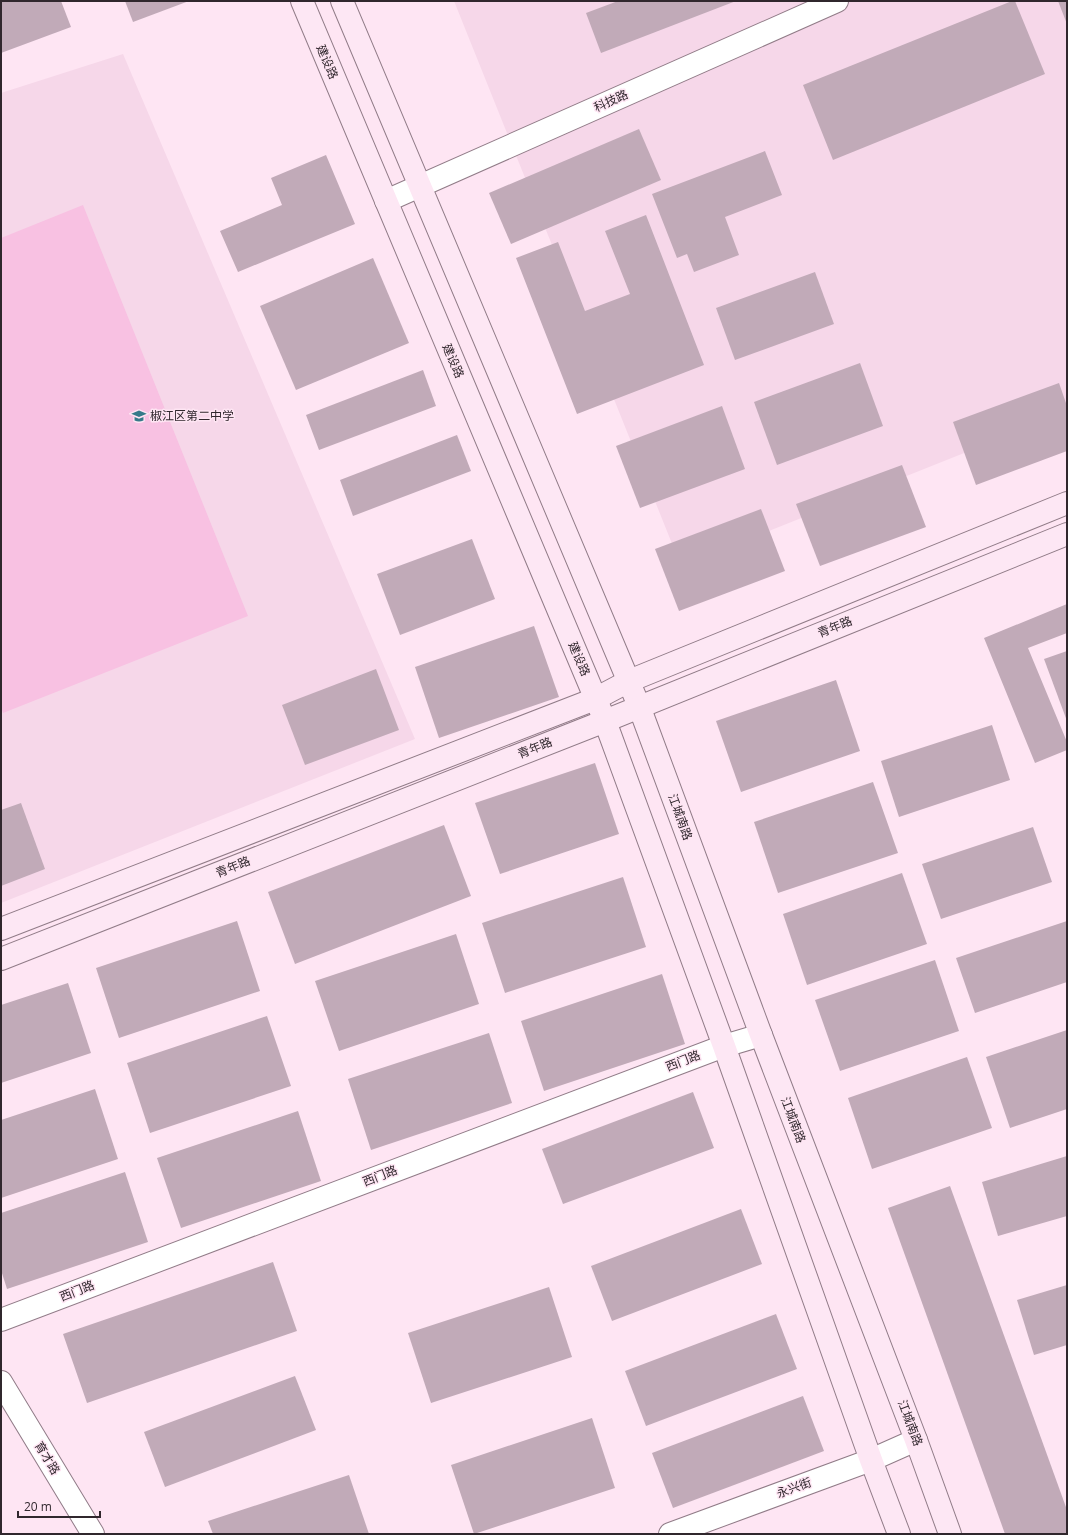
<svg xmlns="http://www.w3.org/2000/svg" width="1068" height="1535" font-family="'Open Sans','Noto Sans SC',sans-serif">
	<style>
		.built { fill: #f6d7e9 }
		.green { fill: #f8c1e2 }
		.building { fill: #c1aab8 }
		.lines { fill: none; stroke-linecap: round; stroke-linejoin: round }
		.minor-casing { stroke: #917c88; stroke-width: 24 }
		.tertiary-casing { stroke: #917c88; stroke-width: 24 }
		.secondary-casing { stroke: #917c88; stroke-width: 24 }
		.minor { stroke: #fff; stroke-width: 22 }
		.tertiary { stroke: #fff; stroke-width: 22 }
		.secondary { stroke: #fde7f4; stroke-width: 22 }
		.labels { text-anchor: middle; stroke-width: 3; stroke-linejoin: round; paint-order: stroke }
		.street-label { font-size: 12px; fill: #30272d; stroke: #fee5f3 }
		.poi-label { font-size: 12px; fill: #30272d; stroke: #fee5f3; text-anchor: start }
	</style>
	<rect width="100%" height="100%" fill="#fee5f3"/>
	<g class="built">
		<path d="M454,1H1067V412L681,566Z"/>
		<path d="M123,54L415,739L1,903V93Z"/>
	</g>
	<path class="green" d="M83,205L248,616L3,713L1,708V238Z"/>
	<g class="building">
		<path d="M1,1H61L71,27L1,53Z"/>
		<path d="M125,1H189L133,22Z"/>
		<path d="M618,1H736L601,53L586,13Z"/>
		<path d="M1012,1H1015L1045,74L833,160L803,85Z"/>
		<path d="M1058,1H1067V24Z"/>
		<path d="M639,129L661,180L511,244L489,193Z"/>
		<path d="M765,151L782,195L725,217L739,255L694,272L687,254L677,258L652,194Z"/>
		<path d="M326,155L355,224L238,272L220,231L282,205L271,178Z"/>
		<path d="M646,215L704,365L577,414L516,258L558,242L585,311L630,294L605,231Z"/>
		<path d="M373,258L409,343L296,390L260,306Z"/>
		<path d="M815,272L834,324L735,360L716,308Z"/>
		<path d="M860,363L883,426L777,465L754,402Z"/>
		<path d="M423,370L436,406L319,450L306,415Z"/>
		<path d="M1059,383L1067,406V451L976,485L953,422Z"/>
		<path d="M722,406L745,469L640,508L616,446Z"/>
		<path d="M457,435L471,471L353,516L340,480Z"/>
		<path d="M902,465L926,527L820,566L796,504Z"/>
		<path d="M761,509L785,571L679,611L655,549Z"/>
		<path d="M472,539L495,599L400,635L377,574Z"/>
		<path d="M1067,604V633L1028,648L1067,742V750L1035,763L984,638Z"/>
		<path d="M534,626L559,697L439,738L415,667Z"/>
		<path d="M1067,651V721L1044,659Z"/>
		<path d="M376,669L399,730L305,765L282,705Z"/>
		<path d="M836,680L860,751L741,792L716,721Z"/>
		<path d="M992,725L1010,780L899,817L881,761Z"/>
		<path d="M595,763L619,834L500,874L475,803Z"/>
		<path d="M873,782L898,853L778,893L754,822Z"/>
		<path d="M21,803L45,869L1,886V810Z"/>
		<path d="M444,825L471,896L295,964L268,892Z"/>
		<path d="M1033,827L1052,882L941,919L922,864Z"/>
		<path d="M902,873L927,944L807,985L783,914Z"/>
		<path d="M623,877L646,947L505,993L482,923Z"/>
		<path d="M237,921L260,991L119,1038L96,968Z"/>
		<path d="M1067,921V982L975,1013L956,958Z"/>
		<path d="M456,934L479,1004L339,1051L315,981Z"/>
		<path d="M935,960L959,1031L840,1071L815,1000Z"/>
		<path d="M662,974L685,1044L544,1091L521,1021Z"/>
		<path d="M68,983L91,1053L1,1083V1005Z"/>
		<path d="M267,1016L291,1086L150,1133L127,1063Z"/>
		<path d="M1067,1030V1109L1010,1128L986,1057Z"/>
		<path d="M489,1033L512,1103L371,1150L348,1079Z"/>
		<path d="M967,1057L992,1128L872,1169L848,1098Z"/>
		<path d="M95,1089L118,1159L1,1198V1120Z"/>
		<path d="M693,1092L714,1148L563,1204L542,1149Z"/>
		<path d="M298,1111L321,1181L181,1228L157,1158Z"/>
		<path d="M1067,1156V1216L998,1236L982,1182Z"/>
		<path d="M125,1172L148,1242L7,1289L1,1270V1213Z"/>
		<path d="M950,1186L1067,1510V1534H1005L888,1208Z"/>
		<path d="M741,1209L762,1264L612,1321L591,1266Z"/>
		<path d="M273,1262L297,1331L87,1403L63,1334Z"/>
		<path d="M1067,1285V1345L1034,1355L1017,1300Z"/>
		<path d="M549,1287L572,1357L431,1403L408,1333Z"/>
		<path d="M776,1314L797,1369L646,1426L625,1371Z"/>
		<path d="M295,1376L316,1430L165,1487L144,1432Z"/>
		<path d="M803,1396L824,1451L673,1508L652,1453Z"/>
		<path d="M592,1418L615,1488L474,1534L451,1465Z"/>
		<path d="M349,1475L369,1534H213L208,1521Z"/>
	</g>
	<g class="lines">
		<defs>
			<g id="minor">
				<path d="M1,1320L724,1046L761,1035"/>
				<path d="M670,1534L871,1460L916,1440"/>
			</g>
			<g id="tertiary">
				<path d="M386,201L837,1"/>
				<path d="M1,1382L93,1534"/>
			</g>
			<g id="secondary">
				<path d="M302,1L605,721L724,1046L871,1460L899,1534"/>
				<path d="M342,1L639,706L761,1035L916,1440L950,1534"/>
				<path d="M1,929L595,699L629,681L1067,503"/>
				<path d="M1,959L605,721L1067,534"/>
			</g>
		</defs>
		<use href="#minor" class="minor-casing"/>
		<use href="#tertiary" class="tertiary-casing"/>
		<use href="#secondary" class="secondary-casing"/>
		<use href="#minor" class="minor"/>
		<use href="#tertiary" class="tertiary"/>
		<use href="#secondary" class="secondary"/>
	</g>
	<defs>
		<symbol id="school-bare" viewBox="-9 -9 18 18"><path d="M0-5L7-2L0 1L-7-2ZM-4 1L0 2.5L4 1V4Q0 6-4 4Z" fill="#367a8a" stroke="#fee5f3" stroke-width="2.5" paint-order="stroke"/></symbol>
	</defs>
	<g fill-rule="evenodd">
		<use href="#school-bare" x="129" y="406" width="20" height="20"/>
	</g>
	<g class="labels">
		<g class="street-label">
			<text transform="translate(327 62) rotate(67)" y="4">建设路</text>
			<text transform="translate(611 101) rotate(-24)" y="4">科技路</text>
			<text transform="translate(453 361) rotate(67)" y="4">建设路</text>
			<text transform="translate(835 627) rotate(-22)" y="4">青年路</text>
			<text transform="translate(579 659) rotate(67)" y="4">建设路</text>
			<text transform="translate(535 748) rotate(-22)" y="4">青年路</text>
			<text transform="translate(680 817) rotate(70)" y="4">江城南路</text>
			<text transform="translate(233 867) rotate(-22)" y="4">青年路</text>
			<text transform="translate(683 1061) rotate(-21)" y="4">西门路</text>
			<text transform="translate(793 1120) rotate(69)" y="4">江城南路</text>
			<text transform="translate(380 1176) rotate(-21)" y="4">西门路</text>
			<text transform="translate(77 1291) rotate(-21)" y="4">西门路</text>
			<text transform="translate(910 1423) rotate(69)" y="4">江城南路</text>
			<text transform="translate(47 1458) rotate(59)" y="4">育才路</text>
			<text transform="translate(794 1488) rotate(-20)" y="4">永兴街</text>
		</g>
		<g class="poi-label">
			<text x="150" y="420">椒江区第二中学</text>
		</g>
	</g>
	<rect width="1068" height="1535" fill="none" stroke="#30272d" stroke-width="4"/>
	<path d="M18 1511v6h82v-6" fill="none" stroke="#30272d" stroke-width="2"/>
	<text x="24" y="1511" font-size="12" fill="#30272d" stroke="#fee5f3" stroke-width="3" paint-order="stroke">20 m</text>
</svg>
